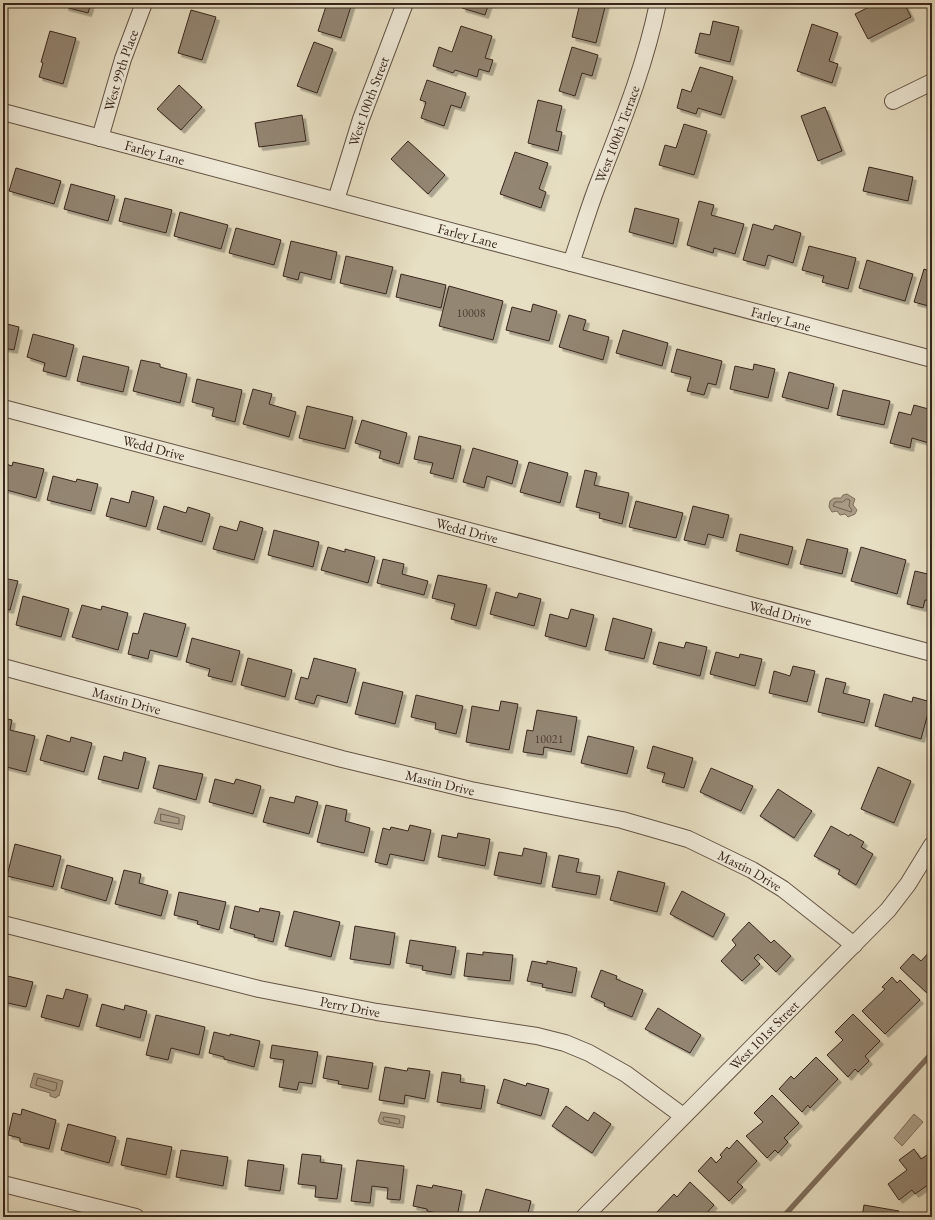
<svg xmlns="http://www.w3.org/2000/svg" width="935" height="1220" font-family="'EB Garamond',serif">
	<style>
		.water { fill: #aca08b; stroke: #7e6f5f }
		.lines { fill: none; stroke-linecap: round; stroke-linejoin: round }
		.shore { stroke: #726354; stroke-width: 1 }
		.stream { stroke: #7e6f5f; stroke-width: 5.5 }
		.building { fill: #938673; stroke: #38261d; filter: url(#shadow) }
		.minor-casing { stroke: #645446; stroke-width: 18 }
		.minor { stroke: #efead8; stroke-width: 16 }
		.labels { text-anchor: middle; stroke-width: 3; stroke-linejoin: round; paint-order: stroke }
		.number-label { font-size: 12px; fill: #4f3e32 }
		.street-label { font-size: 14px; fill: #38261d; stroke: #efead8 }
	</style>
	<defs>
		<filter id="shadow"><feDropShadow dx="3.5" dy="3.5" stdDeviation="0" flood-color="#0004"/></filter>
	</defs>
	<rect width="100%" height="100%" fill="#e7dfc3"/>
	<filter id="stains"><feTurbulence type="fractalNoise" baseFrequency=".005" numOctaves="4"/><feColorMatrix values="0 0 0 0 .2 0 0 0 0 .09 0 0 0 0 .02 0 0 0 .5 -.17"/></filter>
	<radialGradient id="worn" r=".72"><stop offset=".6" stop-color="#630" stop-opacity="0"/><stop offset="1" stop-color="#630" stop-opacity=".3"/></radialGradient>
	<g class="water">
		<path d="M847,494L855,499L853,505L857,510L855,514L848,517L845,514L840,515L837,511L832,512L829,507L830,501L834,498H841L843,495Z"/>
		<path d="M159,808L185,816L182,830L154,823Z"/>
		<path d="M34,1073L63,1081L59,1096H57L56,1098L50,1096V1093L30,1087Z"/>
		<path d="M381,1112L405,1116L403,1128L380,1124L378,1121Z"/>
		<path d="M914,1114L923,1122L902,1146L894,1138Z"/>
	</g>
	<g class="lines">
		<g class="shore">
			<path d="M847,499L850,500L849,506L852,510L851,512L833,506L835,502H842Z"/>
			<path d="M161,814L179,818V824L161,821Z"/>
			<path d="M38,1078L57,1083L56,1090L54,1091L36,1085Z"/>
			<path d="M385,1117L399,1119L400,1123L398,1124L384,1121L383,1118Z"/>
		</g>
		<path class="stream" d="M783,1217L932,1053"/>
	</g>
	<g class="building">
		<path d="M66,3H91L88,13L65,7Z"/>
		<path d="M327,3H352L341,38L318,31Z"/>
		<path d="M464,3H489L485,15L462,8Z"/>
		<path d="M580,3H606L596,43L572,37Z"/>
		<path d="M877,3H904L911,17L868,39L855,14Z"/>
		<path d="M191,10L216,17L202,60L178,53Z"/>
		<path d="M713,21L739,27L730,62L695,53L700,33L710,35Z"/>
		<path d="M812,24L838,33L829,61L838,64L832,83L797,71Z"/>
		<path d="M461,26L492,36L485,58L493,60L489,72L479,69L477,77L455,70L453,73L433,66L439,47L452,52Z"/>
		<path d="M50,31L76,38L63,84L39,77L43,63L41,62Z"/>
		<path d="M314,42L333,49L317,93L297,86Z"/>
		<path d="M572,47L598,55L592,76L582,73L575,96L559,91Z"/>
		<path d="M700,67L733,77L721,115L698,108L696,114L677,108L682,89L691,92Z"/>
		<path d="M427,80L466,93L461,108L451,105L444,126L421,118L426,102L420,100Z"/>
		<path d="M179,85L202,107L181,130L157,109Z"/>
		<path d="M538,100L562,106L556,131L562,132L558,151L528,143Z"/>
		<path d="M825,107L842,151L818,161L801,116Z"/>
		<path d="M302,115L306,141L259,147L255,123Z"/>
		<path d="M684,124L707,131L694,175L659,165L665,145L676,148Z"/>
		<path d="M408,141L445,175L428,194L391,159Z"/>
		<path d="M515,152L548,163L539,189L546,192L541,208L500,194Z"/>
		<path d="M869,167L913,177L908,201L863,191Z"/>
		<path d="M16,168L61,181L54,204L9,191Z"/>
		<path d="M71,184L115,196L108,221L64,209Z"/>
		<path d="M125,198L172,210L166,233L119,221Z"/>
		<path d="M699,201L714,205L711,215L744,224L735,254L714,248L713,253L687,245Z"/>
		<path d="M635,208L679,219L673,244L629,232Z"/>
		<path d="M180,212L228,225L221,249L174,236Z"/>
		<path d="M753,224L773,230L775,225L801,233L793,263L768,255L765,266L743,260Z"/>
		<path d="M236,228L281,240L274,265L229,253Z"/>
		<path d="M291,241L337,252L331,280L300,272L298,280L283,276Z"/>
		<path d="M809,246L856,258L848,289L822,282L824,276L802,270Z"/>
		<path d="M346,256L393,267L386,294L340,283Z"/>
		<path d="M867,260L913,274L905,301L859,288Z"/>
		<path d="M924,269L932,272V307L914,302Z"/>
		<path d="M401,274L446,285L441,308L396,297Z"/>
		<path d="M449,286L503,301L493,340L439,326Z"/>
		<path d="M533,304L557,311L549,341L506,330L512,307L531,312Z"/>
		<path d="M569,315L586,320L583,330L609,337L603,360L559,347Z"/>
		<path d="M3,323L19,327L14,350L3,348Z"/>
		<path d="M623,330L668,343L662,366L616,353Z"/>
		<path d="M33,334L74,345L66,377L43,371L45,363L27,357Z"/>
		<path d="M677,349L722,361L716,385L708,383L704,395L687,391L691,377L671,372Z"/>
		<path d="M83,356L129,367L123,392L77,381Z"/>
		<path d="M141,360L160,364V367L187,374L180,403L133,391Z"/>
		<path d="M754,364L775,369L768,398L730,389L735,366L753,370Z"/>
		<path d="M789,372L834,384L828,409L782,397Z"/>
		<path d="M197,379L242,390L235,422L212,416L214,408L192,402Z"/>
		<path d="M253,389L272,394L269,404L296,412L289,437L243,424Z"/>
		<path d="M843,390L890,401L884,425L837,415Z"/>
		<path d="M914,405L932,410V444L912,438L910,448L890,443L899,412L911,415Z"/>
		<path d="M307,406L353,417L345,449L299,438Z"/>
		<path d="M362,420L407,433L399,464L379,458L381,451L355,443Z"/>
		<path d="M419,436L461,446L453,479L430,473L433,463L414,459Z"/>
		<path d="M473,448L518,461L512,484L487,476L484,488L463,482Z"/>
		<path d="M13,462L44,469L36,498L3,489V463L12,466Z"/>
		<path d="M529,462L568,473L560,503L520,492Z"/>
		<path d="M585,470L597,473L594,485L629,493L622,524L599,518L600,513L576,507Z"/>
		<path d="M53,476L76,482L77,479L98,484L91,511L47,500Z"/>
		<path d="M132,491L154,497L146,527L106,516L111,498L129,503Z"/>
		<path d="M636,501L683,513L676,538L629,527Z"/>
		<path d="M164,506L186,513L188,507L210,514L202,542L157,529Z"/>
		<path d="M693,506L729,515L723,538L708,534L705,545L684,540Z"/>
		<path d="M240,521L263,528L254,560L213,549L220,526L237,531Z"/>
		<path d="M274,530L319,542L313,567L268,555Z"/>
		<path d="M740,534L793,547L788,565L736,551Z"/>
		<path d="M807,539L848,549L842,574L800,564Z"/>
		<path d="M328,547L345,552V549L375,557L368,583L321,570Z"/>
		<path d="M861,547L906,560L897,594L851,581Z"/>
		<path d="M383,559L404,564L402,574L428,581L424,595L377,583Z"/>
		<path d="M915,571L932,575V601L925,600L923,608L907,604Z"/>
		<path d="M438,575L487,585L476,626L451,619L455,604L432,598Z"/>
		<path d="M3,578L18,581L10,610L3,608Z"/>
		<path d="M496,592L517,598L519,593L541,599L534,626L490,614Z"/>
		<path d="M23,596L69,609L61,637L16,625Z"/>
		<path d="M82,605L101,610L102,606L128,613L118,650L72,637Z"/>
		<path d="M571,609L594,615L586,647L545,636L550,614L568,619Z"/>
		<path d="M144,613L186,624L177,657L150,650L148,659L128,654L133,633L138,634Z"/>
		<path d="M613,618L652,629L644,659L605,650Z"/>
		<path d="M192,638L240,651L232,682L208,676L210,669L186,662Z"/>
		<path d="M659,642L684,648L686,642L707,647L700,676L653,664Z"/>
		<path d="M716,652L739,658L740,654L762,659L755,686L710,674Z"/>
		<path d="M248,658L292,670L285,697L241,685Z"/>
		<path d="M314,658L356,669L347,703L317,695L314,704L295,699L301,677L308,679Z"/>
		<path d="M793,666L815,671L807,702L769,693L774,671L790,676Z"/>
		<path d="M826,678L846,683L843,693L870,700L864,723L818,712Z"/>
		<path d="M363,682L403,692L395,724L355,714Z"/>
		<path d="M884,694L912,702L913,697L931,702L921,739L875,726Z"/>
		<path d="M416,695L463,706L456,734L435,729L436,723L411,717Z"/>
		<path d="M501,701L518,704L509,750L466,742L472,706L499,711Z"/>
		<path d="M537,710L577,717L571,752L544,747L543,755L523,752L527,730L533,731Z"/>
		<path d="M3,718L12,720L10,730L35,736L26,772L3,766Z"/>
		<path d="M47,735L70,742L71,737L92,743L84,772L40,760Z"/>
		<path d="M588,736L634,747L627,774L581,763Z"/>
		<path d="M653,746L693,758L684,788L662,782L665,773L647,768Z"/>
		<path d="M124,752L146,758L138,789L98,779L104,756L122,761Z"/>
		<path d="M159,765L203,774L196,800L153,788Z"/>
		<path d="M878,767L911,781L894,823L861,809Z"/>
		<path d="M711,768L753,786L741,811L700,792Z"/>
		<path d="M215,779L234,784L236,779L261,786L253,814L209,802Z"/>
		<path d="M778,789L812,811L794,838L760,816Z"/>
		<path d="M296,796L318,802L309,834L263,822L270,797L294,803Z"/>
		<path d="M326,805L347,810L345,821L370,828L364,853L317,842Z"/>
		<path d="M410,825L431,830L424,861L390,854L387,865L375,862L383,828L390,830L391,827L408,831Z"/>
		<path d="M831,826L849,836L850,834L864,842L861,847L873,854L856,885L838,874L840,870L814,856Z"/>
		<path d="M458,833L490,839L485,866L438,857L442,835L457,838Z"/>
		<path d="M15,844L61,856L53,887L7,876Z"/>
		<path d="M524,848L547,853L541,884L494,875L499,852L522,856Z"/>
		<path d="M559,855L579,859L576,872L600,876L596,895L552,887Z"/>
		<path d="M67,865L113,878L106,901L61,888Z"/>
		<path d="M124,870L141,874L139,883L168,891L161,916L115,904Z"/>
		<path d="M618,871L665,883L657,912L610,900Z"/>
		<path d="M682,891L725,914L713,937L670,914Z"/>
		<path d="M179,892L226,902L219,930L197,924L198,921L174,915Z"/>
		<path d="M235,906L259,912L260,908L280,912L273,942L254,937L255,935L230,928Z"/>
		<path d="M294,911L340,922L331,957L285,946Z"/>
		<path d="M749,922L771,943L774,940L791,956L776,972L758,954L754,958L760,964L742,981L721,961L736,945L732,940Z"/>
		<path d="M355,926L395,933L390,965L350,959Z"/>
		<path d="M410,940L456,947L451,975L422,970L423,966L406,963Z"/>
		<path d="M932,949V987L927,993L900,968L913,954L921,961Z"/>
		<path d="M483,952L513,955L510,981L464,976L467,953L483,955Z"/>
		<path d="M532,961L547,964V961L577,968L572,993L542,987L543,984L527,981Z"/>
		<path d="M601,970L617,976L616,979L643,990L632,1017L604,1006L605,1003L591,997Z"/>
		<path d="M3,975L33,982L26,1007L3,1002Z"/>
		<path d="M892,977L897,983L900,980L920,1000L885,1034L862,1011L885,989L882,987Z"/>
		<path d="M66,989L88,995L79,1027L41,1017L47,995L63,999Z"/>
		<path d="M102,1004L124,1010L125,1005L147,1011L140,1038L96,1026Z"/>
		<path d="M658,1008L701,1035L690,1053L645,1029Z"/>
		<path d="M853,1014L880,1041L865,1056L869,1061L858,1072L855,1069L848,1077L827,1055L843,1040L835,1032Z"/>
		<path d="M156,1015L205,1027L199,1055L171,1048L168,1060L146,1055Z"/>
		<path d="M214,1032L230,1036V1034L260,1041L254,1067L224,1059V1057L209,1053Z"/>
		<path d="M272,1045L318,1052L312,1084L299,1082L297,1090L279,1087L284,1060L270,1058Z"/>
		<path d="M327,1056L373,1063L368,1089L338,1084L339,1081L323,1078Z"/>
		<path d="M816,1057L838,1079L810,1108L808,1105L802,1112L779,1089L791,1076L794,1079Z"/>
		<path d="M385,1067L407,1071L408,1068L430,1071L425,1099L405,1095L404,1104L379,1100Z"/>
		<path d="M442,1072L461,1075L460,1082L485,1086L481,1109L437,1102Z"/>
		<path d="M504,1079L526,1086L527,1083L549,1089L541,1116L497,1103Z"/>
		<path d="M772,1095L799,1123L784,1138L788,1142L778,1153L775,1150L767,1158L746,1136L763,1122L754,1113Z"/>
		<path d="M566,1106L588,1121L594,1112L611,1124L592,1153L552,1126Z"/>
		<path d="M22,1109L56,1120L49,1149L20,1142V1138L8,1135L13,1113L21,1115Z"/>
		<path d="M68,1124L116,1137L109,1163L61,1150Z"/>
		<path d="M127,1138L172,1147L166,1175L121,1165Z"/>
		<path d="M737,1140L757,1161L737,1182L743,1187L729,1201L698,1171L711,1157L716,1163L722,1157L720,1155L727,1147L729,1149Z"/>
		<path d="M914,1149L921,1159L930,1153L932,1157V1182L915,1194L912,1190L899,1200L888,1184L907,1170L899,1160Z"/>
		<path d="M181,1150L228,1157L223,1186L176,1177Z"/>
		<path d="M302,1154L321,1156L320,1162L342,1165L337,1199L315,1197L316,1186L298,1184Z"/>
		<path d="M248,1160L284,1165L280,1191L245,1186Z"/>
		<path d="M357,1160L404,1166L400,1200L387,1199L388,1188L372,1186L370,1203L351,1201Z"/>
		<path d="M690,1182L714,1205L703,1217L693,1215L692,1217H659L655,1214L674,1194L677,1197Z"/>
		<path d="M417,1185L432,1188L433,1185L462,1191L457,1217L427,1211V1209L413,1206Z"/>
		<path d="M486,1189L531,1201L527,1217H478Z"/>
		<path d="M864,1205L899,1211L898,1217H862Z"/>
	</g>
	<g class="lines">
		<defs>
			<g id="minor">
				<path d="M893,101L932,82"/>
				<path id="s1" d="M3,112L932,359"/>
				<path id="s2" d="M100,138L123,59L144,3"/>
				<path id="s3" d="M336,200L361,119L405,3"/>
				<path id="s4" d="M571,263C581,235 589,206 600,179C623,120 645,66 658,3"/>
				<path id="s5" d="M3,408L932,653"/>
				<path id="s6" d="M3,667L342,759L471,790L622,820L688,839L752,870L783,889L854,945"/>
				<path id="s7" d="M3,924L259,989L377,1012L537,1036L565,1043L589,1053L626,1074L683,1116"/>
				<path d="M3,1184L136,1217"/>
				<path id="s8" d="M584,1217L888,910L908,884L932,845"/>
			</g>
		</defs>
		<use href="#minor" class="minor-casing"/>
		<use href="#minor" class="minor"/>
	</g>
	<g class="labels">
		<g class="number-label">
			<text x="471" y="317">10008</text>
			<text x="549" y="743">10021</text>
		</g>
		<g class="street-label">
			<text dy="5" stroke="none"><textPath href="#s2" startOffset="71">West 99th Place</textPath></text>
			<text dy="5" stroke="none"><textPath href="#s3" startOffset="104">West 100th Street</textPath></text>
			<text dy="5" stroke="none"><textPath href="#s4" startOffset="137">West 100th Terrace</textPath></text>
			<text dy="5" stroke="none"><textPath href="#s1" startOffset="157">Farley Lane</textPath></text>
			<text dy="5" stroke="none"><textPath href="#s1" startOffset="481">Farley Lane</textPath></text>
			<text dy="5" stroke="none"><textPath href="#s1" startOffset="805">Farley Lane</textPath></text>
			<text dy="5" stroke="none"><textPath href="#s5" startOffset="156">Wedd Drive</textPath></text>
			<text dy="5" stroke="none"><textPath href="#s5" startOffset="480">Wedd Drive</textPath></text>
			<text dy="5" stroke="none"><textPath href="#s5" startOffset="804">Wedd Drive</textPath></text>
			<text dy="5" stroke="none"><textPath href="#s6" startOffset="128">Mastin Drive</textPath></text>
			<text dy="5" stroke="none"><textPath href="#s6" startOffset="452">Mastin Drive</textPath></text>
			<text dy="5" stroke="none"><textPath href="#s6" startOffset="776">Mastin Drive</textPath></text>
			<text dy="5" stroke="none"><textPath href="#s7" startOffset="357">Perry Drive</textPath></text>
			<text dy="5" stroke="none"><textPath href="#s8" startOffset="256">West 101st Street</textPath></text>
		</g>
	</g>
	<rect width="935" height="1220" fill="none" stroke="#e7dfc3" stroke-width="16"/>
	<rect x="4" y="4" width="927" height="1212" fill="none" stroke="#38261d" stroke-width="2"/>
	<rect x="8" y="8" width="919" height="1204" fill="none" stroke="#38261d"/>
	<rect width="100%" height="100%" filter="url(#stains)"/>
	<rect width="100%" height="100%" fill="url(#worn)"/>
</svg>
